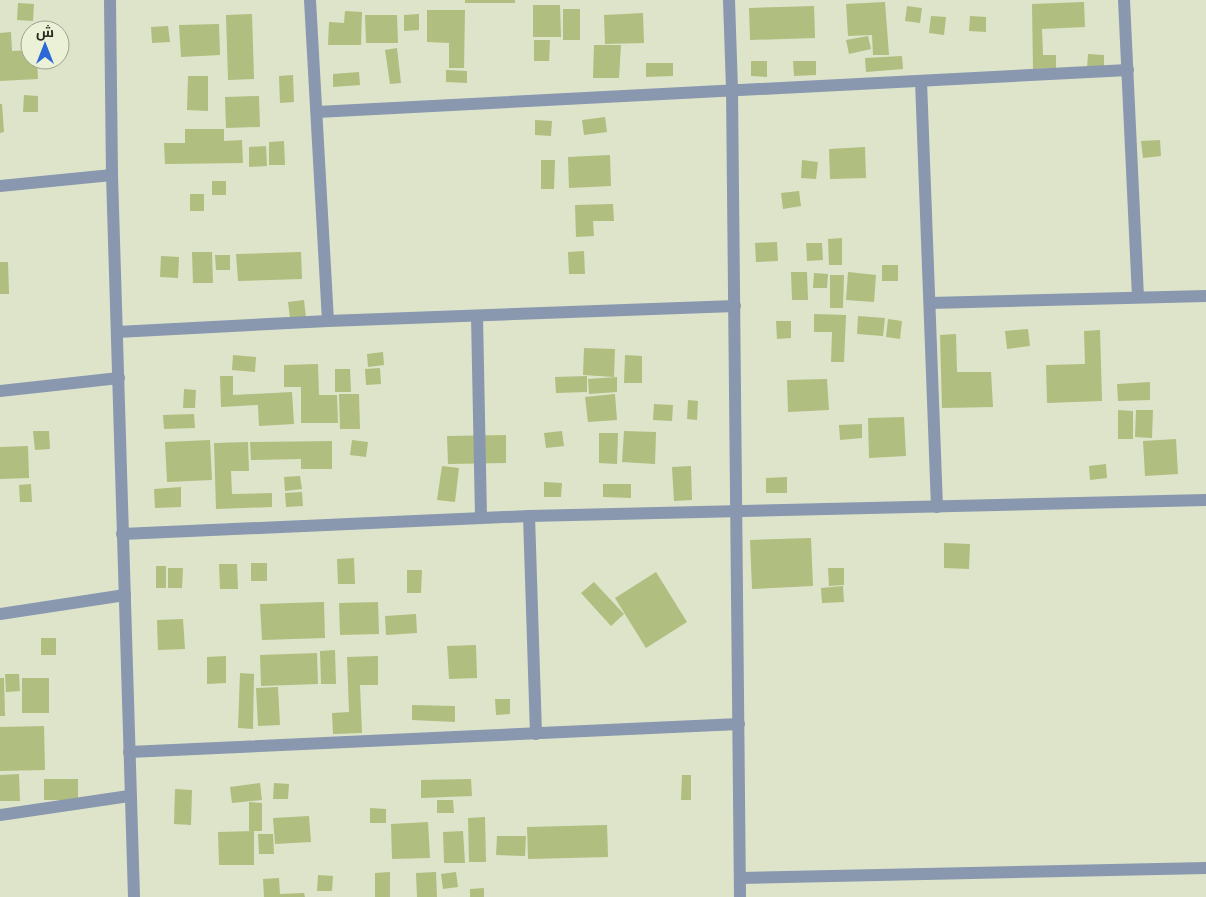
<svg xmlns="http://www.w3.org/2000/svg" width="1206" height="897" font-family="'DM Sans',Cairo,sans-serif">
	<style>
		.building { fill: #b0be7f }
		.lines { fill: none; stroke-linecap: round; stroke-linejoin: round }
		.minor { stroke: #8997af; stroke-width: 12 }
	</style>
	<rect width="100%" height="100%" fill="#dde4ca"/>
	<g class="building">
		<rect x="465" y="0" width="50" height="3"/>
		<path d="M885,2L889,55H873L872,35L848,36L846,4Z"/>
		<path d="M1084,2L1085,27L1042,29L1043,55H1056V68L1033,69L1032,4Z"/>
		<path d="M18,3L34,4L33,21L17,20Z"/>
		<path d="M533,5H560L561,37H533Z"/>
		<path d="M814,6L815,38L750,40L749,8Z"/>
		<path d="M907,6L922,8L920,23L905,21Z"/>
		<rect x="563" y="9" width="17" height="31"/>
		<path d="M427,10H465L464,68H449V43L427,42Z"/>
		<path d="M345,11L362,12L361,45H328L329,22L344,23Z"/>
		<path d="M643,13L644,43L605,44L604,15Z"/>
		<path d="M252,14L254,79L228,80L226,15Z"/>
		<path d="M419,14V30L404,31V15Z"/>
		<path d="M365,15H397L398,43H366Z"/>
		<path d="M931,16L946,17L944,35L929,33Z"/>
		<path d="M970,16L986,17V32L969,31Z"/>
		<path d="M219,24L220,55L181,57L179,25Z"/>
		<path d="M168,26L170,42L152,43L151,27Z"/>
		<path d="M11,32L12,51L30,50V60H37L38,79L0,81V33Z"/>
		<path d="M868,36L871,49L849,54L846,40Z"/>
		<path d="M534,40H550L549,61H534Z"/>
		<path d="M594,45H621L619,78H593Z"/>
		<path d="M397,48L401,83L390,84L385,50Z"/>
		<path d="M1088,54L1104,55V68H1087Z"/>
		<path d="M902,56L903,69L866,72L865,58Z"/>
		<path d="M751,61H767V77L751,76Z"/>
		<path d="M793,61H816V75L794,76Z"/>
		<path d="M646,63H673V76L646,77Z"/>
		<path d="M446,70L467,71V83L446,82Z"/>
		<path d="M359,72L360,85L333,87V74Z"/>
		<path d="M293,75L294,102L280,103L279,76Z"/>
		<path d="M188,76H208V111L187,110Z"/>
		<path d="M24,95L38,96V112H23Z"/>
		<path d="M259,96L260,127L226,128L225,97Z"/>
		<path d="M0,104H2L4,132L0,133Z"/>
		<path d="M605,117L607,132L584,135L582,120Z"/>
		<path d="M535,120L552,121L551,136L535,135Z"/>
		<path d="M185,129H224V141L242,140L243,163L165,164L164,143H185Z"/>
		<path d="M1160,140L1161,156L1143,158L1141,141Z"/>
		<path d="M284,141L285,165H269V142Z"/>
		<path d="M266,146L267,166L249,167V147Z"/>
		<path d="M865,147L866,178L830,179L829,149Z"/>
		<path d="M610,155L611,186L569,188L568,157Z"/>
		<path d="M541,160H555L554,189H541Z"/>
		<path d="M802,160L818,162L816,179L801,178Z"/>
		<rect x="212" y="181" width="14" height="14"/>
		<path d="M799,191L801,206L783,209L781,193Z"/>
		<rect x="190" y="194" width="14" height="17"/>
		<path d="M613,204L614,221H593L594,236L576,237L575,205Z"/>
		<path d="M842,238V265H829L828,239Z"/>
		<path d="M777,242L778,261L756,262L755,243Z"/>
		<path d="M806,243H822L823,260L807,261Z"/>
		<path d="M584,251L585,274H569L568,252Z"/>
		<path d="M192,252H212L213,283H193Z"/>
		<path d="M301,252L302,279L238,281L236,254Z"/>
		<path d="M215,255H230V270H216Z"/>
		<path d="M161,256L179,257L178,278L160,277Z"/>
		<path d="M0,262H8L9,294H0Z"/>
		<rect x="882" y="265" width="16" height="16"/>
		<path d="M791,272H807L808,300H792Z"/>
		<path d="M848,272L876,275L874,302L846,300Z"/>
		<path d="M814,273L828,274L827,288H813Z"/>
		<path d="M830,275H844L843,308H830Z"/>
		<path d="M304,300L306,317L290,318L288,302Z"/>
		<path d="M814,314L846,315L844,362H831L832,332H814Z"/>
		<path d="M858,316L885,318L883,336L857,334Z"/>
		<path d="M888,319L902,321L900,339L886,337Z"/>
		<path d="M776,321H791V338L777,339Z"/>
		<path d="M1028,329L1030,346L1007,349L1005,331Z"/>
		<path d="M1100,330L1102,401L1047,403L1046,365L1085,364L1084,331Z"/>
		<path d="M956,334L957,372H991L993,407L942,408L940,335Z"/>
		<path d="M584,348L615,349L614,377L583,375Z"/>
		<path d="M383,352L384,365L368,367L367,354Z"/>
		<path d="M233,355L256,357L255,372L232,370Z"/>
		<path d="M625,355L642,356V383H624Z"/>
		<path d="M318,364L319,395H337L338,423H301V387H284V365Z"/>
		<path d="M380,368L381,384L366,385L365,369Z"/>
		<path d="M335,369H350L351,392H335Z"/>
		<path d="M220,376H233V395L292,392L294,424L259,426L258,405L221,407Z"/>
		<path d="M587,376V392L556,393L555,377Z"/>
		<path d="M617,377V392L589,394L588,379Z"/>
		<path d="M827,379L829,410L788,412L787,380Z"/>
		<path d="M1150,382V400L1118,401L1117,384Z"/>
		<path d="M184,389L196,390L195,408H183Z"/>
		<path d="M339,394H359L360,429H340Z"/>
		<path d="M615,394L617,420L588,422L585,397Z"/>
		<path d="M688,400L698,401L697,420L687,419Z"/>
		<path d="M654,404L673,405L672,421L653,420Z"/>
		<path d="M1118,410L1133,411V439H1118Z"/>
		<path d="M1136,410H1153L1152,438L1135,437Z"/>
		<path d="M194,414L195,428L164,429L163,415Z"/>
		<path d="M904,417L906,456L869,458L868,418Z"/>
		<path d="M862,424V438L840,440L839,425Z"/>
		<path d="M33,431H49L50,449L35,450Z"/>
		<path d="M562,431L564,446L546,448L544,433Z"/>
		<path d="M624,431L656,432L655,464L622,462Z"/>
		<path d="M599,433H618L617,464L599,463Z"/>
		<path d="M506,435V463L448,464L447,436Z"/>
		<path d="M1176,439L1178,474L1145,476L1143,441Z"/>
		<path d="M210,440L212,480L167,482L165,442Z"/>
		<path d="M352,440L368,442L366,457L350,455Z"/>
		<path d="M332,441V469H301V459L251,460L250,442Z"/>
		<path d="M248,442L249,471H231L232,494L272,493V507L216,509L214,443Z"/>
		<path d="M28,446L29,478L0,479V447Z"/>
		<path d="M1106,464L1107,478L1090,480L1089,466Z"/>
		<path d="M442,466L459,468L455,502L437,500Z"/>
		<path d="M691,466L692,500L674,501L672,467Z"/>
		<path d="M300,476L302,489L285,491L284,477Z"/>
		<path d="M787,477V493H766V478Z"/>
		<path d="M544,482L562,483L561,497H544Z"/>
		<path d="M31,484L32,502H20L19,485Z"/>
		<path d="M603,484H631V498L603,497Z"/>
		<path d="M181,487V507L155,508L154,489Z"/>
		<path d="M302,492L303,506L286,507L285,493Z"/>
		<path d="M811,538L813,586L752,589L750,540Z"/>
		<path d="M944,543L970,544L969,569L944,568Z"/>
		<path d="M354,558L355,584H338L337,559Z"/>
		<rect x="251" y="563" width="16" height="18"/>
		<path d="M219,564H237L238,589H220Z"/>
		<rect x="156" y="566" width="10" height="22"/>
		<path d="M168,568H183L182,588H168Z"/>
		<path d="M828,568H844V585L829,586Z"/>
		<path d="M407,570H422L421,593H407Z"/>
		<path d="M656,572L687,622L646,648L615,598Z"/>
		<path d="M594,582L624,614L611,626L581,593Z"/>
		<path d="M843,586L844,602L822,603L821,588Z"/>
		<path d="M324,602L325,638L262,640L260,604Z"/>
		<path d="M378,602L379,634L340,635L339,603Z"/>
		<path d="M416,614L417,633L386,635L385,616Z"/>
		<path d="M183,619L185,649L158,650L157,620Z"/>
		<rect x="41" y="638" width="15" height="17"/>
		<path d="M476,645L477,678L449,679L447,646Z"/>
		<path d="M335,650L336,684H321L320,651Z"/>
		<path d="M317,653L318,684L261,686L260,655Z"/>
		<path d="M226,656V683L207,684V657Z"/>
		<path d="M378,656V685H360L362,733L333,734L332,713L349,712L347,657Z"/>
		<path d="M240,673L254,674L253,729L238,728Z"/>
		<path d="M5,674H19L20,691L6,692Z"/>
		<path d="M0,678H4L5,716H0Z"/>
		<rect x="22" y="678" width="27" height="35"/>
		<path d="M278,687L280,725L258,726L256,688Z"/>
		<path d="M495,699H510V714L496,715Z"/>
		<path d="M412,705L455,706V722L412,720Z"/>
		<path d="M44,726L45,770L0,771V727Z"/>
		<path d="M19,774L20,801H0V775Z"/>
		<path d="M682,775H691V800H681Z"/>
		<rect x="44" y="779" width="34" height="21"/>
		<path d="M471,779L472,796L421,798V780Z"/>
		<path d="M260,783L262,800L232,803L230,787Z"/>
		<path d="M274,783L289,784L288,799H273Z"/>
		<path d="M175,789L192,790L191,825L174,824Z"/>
		<path d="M437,800H453L454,813H437Z"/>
		<path d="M249,802L262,803V831H249Z"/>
		<path d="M370,808L386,809V823H370Z"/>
		<path d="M309,816L311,842L275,844L273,818Z"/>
		<path d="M485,817L486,862H469L468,818Z"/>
		<path d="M428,822L430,858L392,859L391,824Z"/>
		<path d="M607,825L608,857L528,859L527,827Z"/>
		<path d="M254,831V865H219L218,832Z"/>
		<path d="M463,831L465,863H444L443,832Z"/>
		<path d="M258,834H273L274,854H259Z"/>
		<path d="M497,836H526L525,856L496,855Z"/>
		<path d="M390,872V897H375V873Z"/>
		<path d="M436,872L437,897H417L416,873Z"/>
		<path d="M456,872L458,887L443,889L441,874Z"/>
		<path d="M318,875L333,876L332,891H317Z"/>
		<path d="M279,878L280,894L304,893L305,897H264L263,879Z"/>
		<path d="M484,888V897H470V889Z"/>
	</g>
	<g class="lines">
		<g class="minor">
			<path d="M110,0L112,175L134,897"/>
			<path d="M310,0L328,321"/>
			<path d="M729,0L732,89L740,897"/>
			<path d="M1124,0L1138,297"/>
			<path d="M921,81L937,507"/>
			<path d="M317,112L1128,70"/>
			<path d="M0,186L112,175"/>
			<path d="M930,303L1206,296"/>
			<path d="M477,316L481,517"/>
			<path d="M117,332L328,321L735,306"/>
			<path d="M0,391L119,378"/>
			<path d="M529,516L536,734"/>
			<path d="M122,534L529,516L1206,500"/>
			<path d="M0,614L125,595"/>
			<path d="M129,752L739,724"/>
			<path d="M0,815L129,796"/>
			<path d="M740,878L1206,868"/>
		</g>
	</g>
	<g transform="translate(45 45)"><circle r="24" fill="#ebf1d6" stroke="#9da28e"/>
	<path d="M0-4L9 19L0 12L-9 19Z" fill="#2c69d7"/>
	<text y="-8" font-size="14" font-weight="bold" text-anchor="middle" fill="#292b21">ش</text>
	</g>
</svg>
